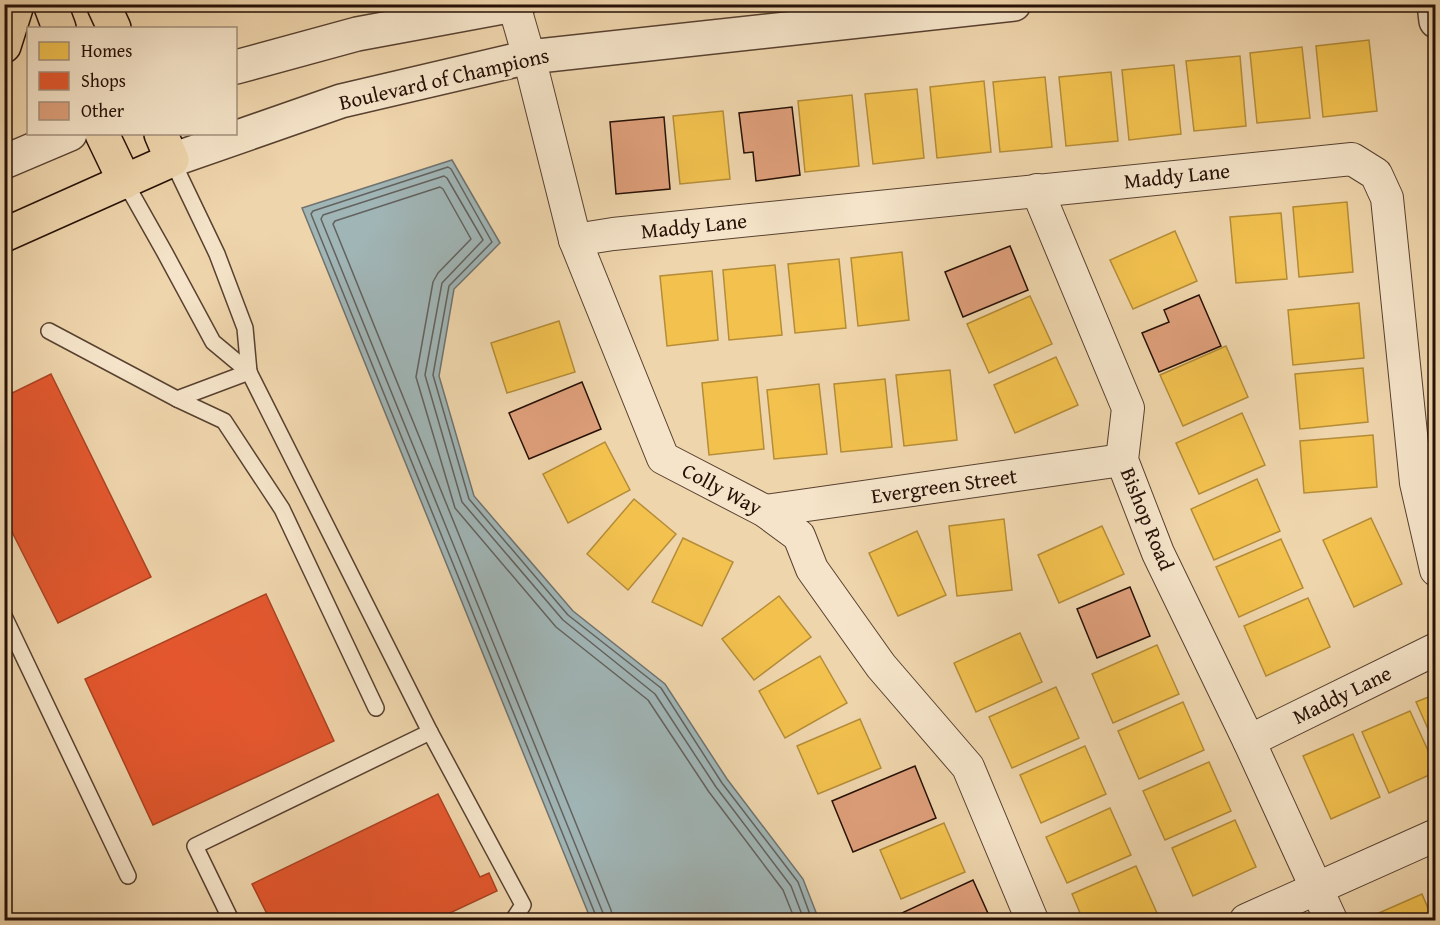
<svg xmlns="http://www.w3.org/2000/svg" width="1440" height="925" font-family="'Gentium Book Plus',serif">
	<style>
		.water { fill: #a0b5b6; stroke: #6f7370; stroke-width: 1.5 }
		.homes { fill: #f2c14e; stroke: #b58c38; stroke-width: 1.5 }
		.shops { fill: #e4572e; stroke: #ab4222; stroke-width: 1.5 }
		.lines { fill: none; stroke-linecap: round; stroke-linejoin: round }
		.shore { stroke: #63625e; stroke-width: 1.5 }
		.building { fill: #de9f7a; stroke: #261006; stroke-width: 1.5 }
		.service-casing { stroke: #584130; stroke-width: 18 }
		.minor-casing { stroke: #584130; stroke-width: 34 }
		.tertiary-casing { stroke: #584130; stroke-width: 36 }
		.primary-casing { stroke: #261006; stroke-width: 36 }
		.service { stroke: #f5e4c9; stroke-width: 15 }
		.minor { stroke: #f5e4c9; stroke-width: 32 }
		.tertiary { stroke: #f5e4c9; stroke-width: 33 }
		.primary { stroke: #efd5ac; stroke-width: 33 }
		.labels { text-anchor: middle; stroke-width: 6; stroke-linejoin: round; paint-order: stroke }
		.street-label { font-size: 21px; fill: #261006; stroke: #f5e4c9 }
	</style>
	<rect width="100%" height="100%" fill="#efd5ac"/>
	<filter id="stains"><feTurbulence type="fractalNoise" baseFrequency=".00333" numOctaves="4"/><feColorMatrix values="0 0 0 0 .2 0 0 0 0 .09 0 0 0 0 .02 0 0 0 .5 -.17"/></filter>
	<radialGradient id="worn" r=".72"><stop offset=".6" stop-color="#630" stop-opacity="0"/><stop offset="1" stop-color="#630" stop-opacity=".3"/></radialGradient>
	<path class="water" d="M452,160L500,243L454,289L439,376L474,496L573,611L665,684L727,779L803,879L819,920H591L302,208Z"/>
	<g class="homes">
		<path d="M1369,40L1377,111L1323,117L1316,46Z"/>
		<path d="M1302,47L1310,118L1257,123L1250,53Z"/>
		<path d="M1240,56L1246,126L1194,131L1186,61Z"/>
		<path d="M1174,65L1181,134L1129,140L1122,70Z"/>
		<path d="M1111,72L1118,141L1066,146L1059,77Z"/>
		<path d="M1045,77L1052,147L1000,152L993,82Z"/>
		<path d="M984,81L991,152L937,158L930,87Z"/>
		<path d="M917,89L924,158L873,164L865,94Z"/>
		<path d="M852,95L859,166L805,172L798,101Z"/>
		<path d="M723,111L730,179L680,184L673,116Z"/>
		<path d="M1347,202L1353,272L1299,277L1293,207Z"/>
		<path d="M1281,213L1287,279L1236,283L1230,217Z"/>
		<path d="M1175,231L1197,281L1133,309L1110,260Z"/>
		<path d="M902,252L909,320L858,326L851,258Z"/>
		<path d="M839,259L846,328L795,333L788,264Z"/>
		<path d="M775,265L782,335L729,340L723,270Z"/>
		<path d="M712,271L718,340L667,346L660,276Z"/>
		<path d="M1030,296L1052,344L989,373L967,324Z"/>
		<path d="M1359,303L1364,358L1293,365L1288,310Z"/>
		<path d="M559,321L575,372L507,393L491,343Z"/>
		<path d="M1226,346L1248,397L1183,426L1160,375Z"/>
		<path d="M1056,357L1078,405L1015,433L994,385Z"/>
		<path d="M1363,368L1368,422L1300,429L1295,374Z"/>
		<path d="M950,370L957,440L904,446L896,375Z"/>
		<path d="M757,377L764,449L709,455L702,383Z"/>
		<path d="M885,379L892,447L841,452L834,384Z"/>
		<path d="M819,384L827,454L774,459L767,390Z"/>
		<path d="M1242,413L1265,465L1199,494L1176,443Z"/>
		<path d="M1373,435L1377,487L1304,493L1300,441Z"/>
		<path d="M605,442L630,490L568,523L543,474Z"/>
		<path d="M1257,479L1280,531L1214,560L1191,509Z"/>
		<path d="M634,499L676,534L628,590L587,554Z"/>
		<path d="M1371,518L1402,584L1354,607L1323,540Z"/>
		<path d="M1004,519L1012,590L957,596L949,526Z"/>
		<path d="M1102,526L1124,574L1059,603L1038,555Z"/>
		<path d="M917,531L946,595L898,616L869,553Z"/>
		<path d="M683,538L733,562L702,626L652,602Z"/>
		<path d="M1281,539L1303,588L1239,617L1216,567Z"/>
		<path d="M779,596L811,637L754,680L722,639Z"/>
		<path d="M1308,598L1330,647L1266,676L1244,626Z"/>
		<path d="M1020,633L1042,682L976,712L954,663Z"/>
		<path d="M1157,645L1179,694L1113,723L1092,674Z"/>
		<path d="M820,656L847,703L785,738L759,691Z"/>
		<path d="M1056,687L1079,738L1012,768L989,717Z"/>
		<path d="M1436,694V747L1416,702Z"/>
		<path d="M1183,702L1204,750L1139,779L1118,731Z"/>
		<path d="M1410,711L1436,768V772L1389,793L1362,732Z"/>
		<path d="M860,719L881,768L818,794L797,746Z"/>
		<path d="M1353,734L1380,797L1331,819L1303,756Z"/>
		<path d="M1085,746L1106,794L1041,823L1020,775Z"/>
		<path d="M1209,762L1231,811L1165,840L1143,791Z"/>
		<path d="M1110,808L1131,855L1067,883L1046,837Z"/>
		<path d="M1235,820L1256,867L1193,896L1172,848Z"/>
		<path d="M944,823L965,872L901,899L880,850Z"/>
		<path d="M1136,866L1157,913L1139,920H1083L1072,894Z"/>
		<path d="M1422,894L1433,920H1373L1372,916Z"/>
	</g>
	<g class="shops">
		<path d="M51,374L151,577L58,623L4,516V397Z"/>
		<path d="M266,594L334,741L153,825L85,679Z"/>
		<path d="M438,794L480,877L489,873L497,891L435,920H270L252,884Z"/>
	</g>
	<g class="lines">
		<g class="shore">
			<path d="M596,920V916L311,214L313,211L448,167L451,169L492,242L449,286L433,375L469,499L568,615L661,688L722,783L798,882L812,920"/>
			<path d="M604,920L603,913L321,219L323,215L444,176L447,178L483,240L442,283L425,375L462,502L563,620L655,694L716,787L791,886L804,920"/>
			<path d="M613,920L611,910L333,224L335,221L440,187L443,189L471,239L438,273L433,282L416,377L455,508L556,627L648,700L709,792L783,890L795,920"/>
		</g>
	</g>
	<g class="building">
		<path d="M792,107L800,175L756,181L753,152L744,153L739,113Z"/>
		<path d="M664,117L670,189L616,194L610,122Z"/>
		<path d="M1010,246L1028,290L963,317L945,272Z"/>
		<path d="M1199,295L1221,346L1159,372L1142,333L1169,322L1164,310Z"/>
		<path d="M582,382L601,429L529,459L509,413Z"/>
		<path d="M1130,587L1150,636L1097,658L1077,609Z"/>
		<path d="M915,766L936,818L853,852L832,801Z"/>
		<path d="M973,880L991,920H892L891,918Z"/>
	</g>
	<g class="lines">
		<defs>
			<g id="service">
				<path d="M172,160L217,254L245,328L249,372L430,732L195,846L231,920"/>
				<path d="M125,182L165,253L213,342L249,372"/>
				<path d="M49,331L177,399L249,372"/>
				<path d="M177,399L224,421L282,509L376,708"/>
				<path d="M4,616L128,876"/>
				<path d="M430,732L523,905L513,920"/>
			</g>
			<g id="minor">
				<path d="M514,5L529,57L575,240L663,458L765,511L799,536L812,569L881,666L968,767L1032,920"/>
				<path d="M1037,190L1128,408L1122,460L1158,553L1249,741L1331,920"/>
				<path d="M575,240L613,234L1352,159L1376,174L1387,198L1416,483L1436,570"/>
				<path d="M765,511L1122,460"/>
				<path d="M1249,741L1436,649"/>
				<path d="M1246,920L1436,835"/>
			</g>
			<g id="tertiary">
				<path d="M1434,4L1436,21"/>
				<path d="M236,67L357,34L519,4"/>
				<path d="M172,160L341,101L529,57L1014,4"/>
				<path d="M4,162L70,134"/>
			</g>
			<g id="primary">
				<path d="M50,4L59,28"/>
				<path d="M103,4L114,28"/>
				<path d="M4,46L16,8V4"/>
				<path d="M102,134L125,182"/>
				<path d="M4,235L172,160L161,134"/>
			</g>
		</defs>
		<use href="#service" class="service-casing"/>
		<use href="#minor" class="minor-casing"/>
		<use href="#tertiary" class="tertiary-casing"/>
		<use href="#primary" class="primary-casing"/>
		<use href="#service" class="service"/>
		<use href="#minor" class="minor"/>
		<use href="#tertiary" class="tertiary"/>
		<use href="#primary" class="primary"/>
	</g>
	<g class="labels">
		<g class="street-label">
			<text transform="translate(444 79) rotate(-13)" y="7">Boulevard of Champions</text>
			<text transform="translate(1177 176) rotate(-6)" y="7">Maddy Lane</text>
			<text transform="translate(694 226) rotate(-6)" y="7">Maddy Lane</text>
			<text transform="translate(944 486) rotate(-8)" y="7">Evergreen Street</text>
			<text transform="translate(722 489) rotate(28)" y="7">Colly Way</text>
			<text transform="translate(1147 519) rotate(68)" y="7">Bishop Road</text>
			<text transform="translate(1342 695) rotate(-26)" y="7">Maddy Lane</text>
		</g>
	</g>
	<rect width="1440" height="925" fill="none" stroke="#efd5ac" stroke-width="24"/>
	<rect x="6" y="6" width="1428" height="913" fill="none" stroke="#261006" stroke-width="3"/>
	<rect x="12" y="12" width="1416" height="901" fill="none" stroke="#261006" stroke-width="1.5"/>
	<rect x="27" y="27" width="210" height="108" fill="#f5e4c9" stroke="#a28f7b" stroke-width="1.5"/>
	<rect x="39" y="42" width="30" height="18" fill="#f2c14e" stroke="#a28f7b" stroke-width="1.5"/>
	<text x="81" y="57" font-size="18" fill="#261006">Homes</text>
	<rect x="39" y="72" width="30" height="18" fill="#e4572e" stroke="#a28f7b" stroke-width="1.5"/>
	<text x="81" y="87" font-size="18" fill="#261006">Shops</text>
	<rect x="39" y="102" width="30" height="18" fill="#de9f7a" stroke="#a28f7b" stroke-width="1.5"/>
	<text x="81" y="117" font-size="18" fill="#261006">Other</text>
	<rect width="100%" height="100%" filter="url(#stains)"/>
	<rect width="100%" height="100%" fill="url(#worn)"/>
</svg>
